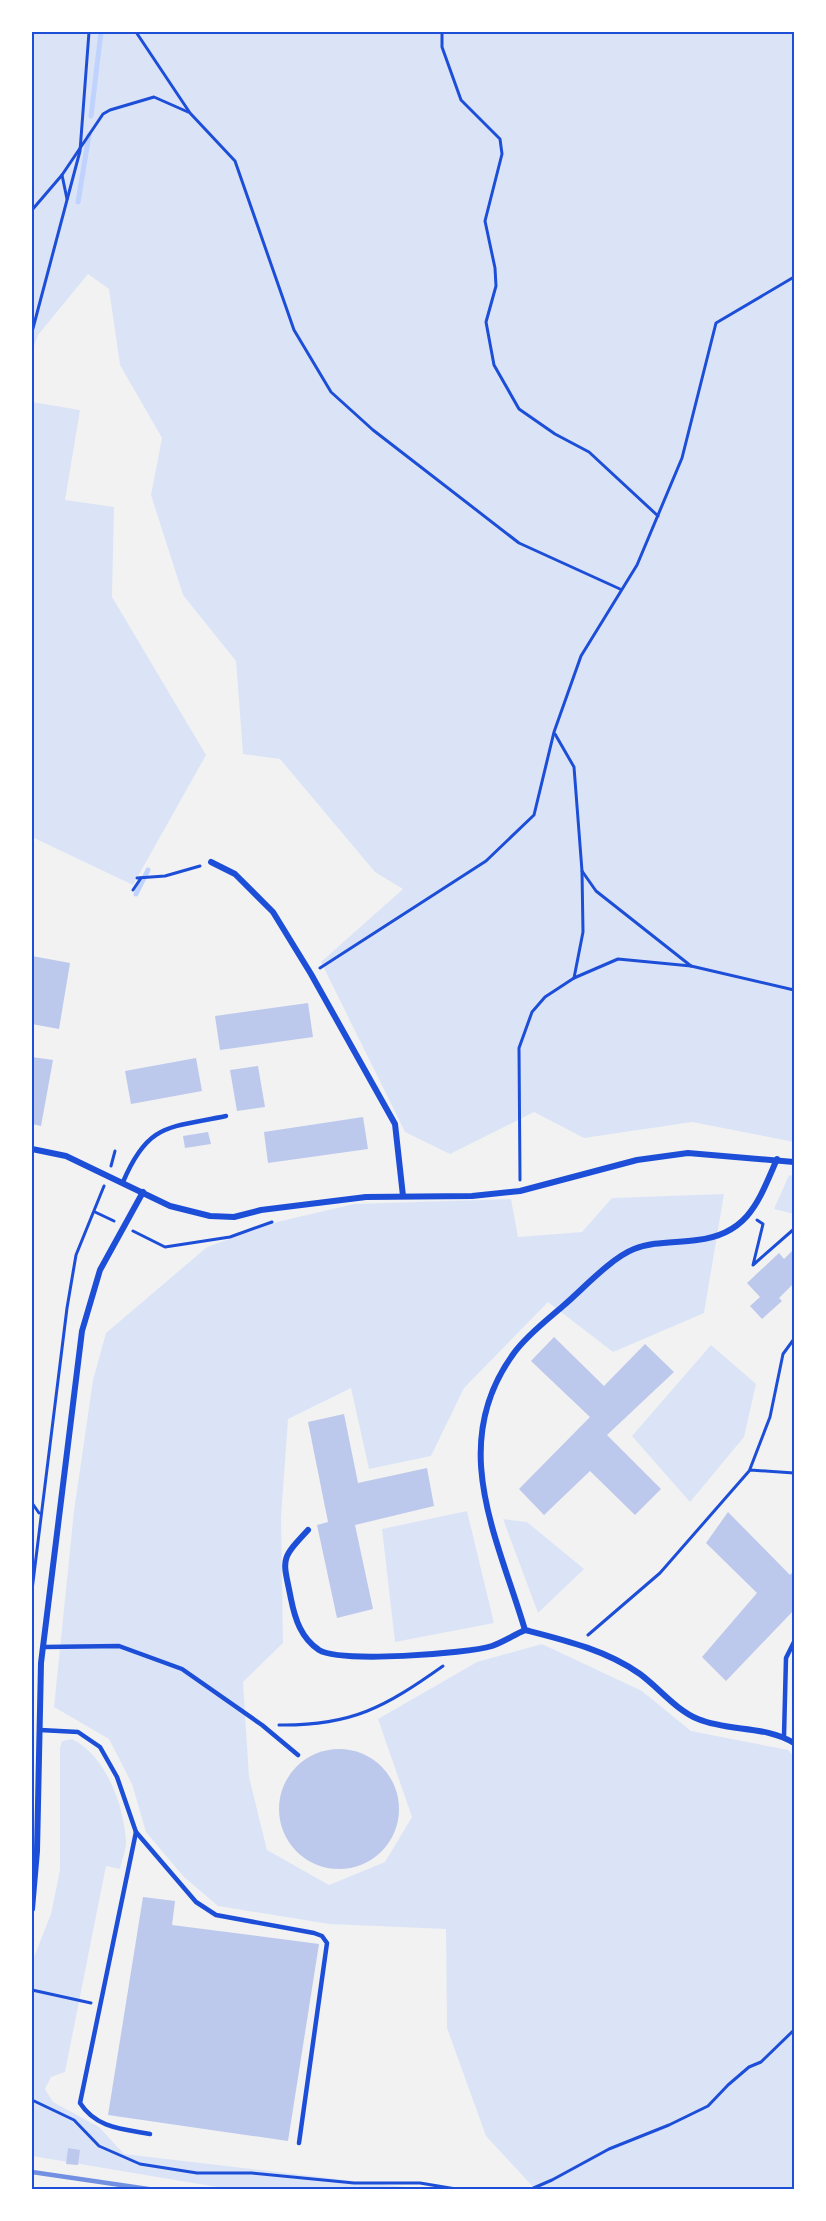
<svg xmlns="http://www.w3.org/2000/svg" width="826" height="2221" font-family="'Space Grotesk',sans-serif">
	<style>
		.green { fill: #dbe4f7 }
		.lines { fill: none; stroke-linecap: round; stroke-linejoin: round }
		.stream { stroke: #bfd3fe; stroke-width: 5 }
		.building { fill: #bdc9ec }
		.path { stroke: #1d4ed8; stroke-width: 3 }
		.service { stroke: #1d4ed8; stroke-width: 4.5 }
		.minor { stroke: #1d4ed8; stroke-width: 6 }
		.rail { stroke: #7290e2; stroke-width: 4.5 }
		.neatline { fill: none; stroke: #1d4ed8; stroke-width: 2 }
	</style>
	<rect width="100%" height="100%" fill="#f2f2f2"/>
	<g class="green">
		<path d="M32,32H794V1142L692,1122L584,1138L534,1112L450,1154L405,1132L321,962L403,889L375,872L280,759L243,754L236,661L183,595L151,495L162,438L120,365L109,289L88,274L38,335L32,352Z"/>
		<path d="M32,402L80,410L65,500L114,507L112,597L206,755L133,885L32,837Z"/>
		<path d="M789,1175L794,1176V1214L774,1209Z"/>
		<path d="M724,1194L704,1313L613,1352L548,1302L464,1388L431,1456L369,1469L351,1388L288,1419L281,1518L283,1643L243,1682L249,1777L267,1850L329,1885L385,1862L412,1817L378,1719L477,1662L542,1644L642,1691L691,1731L788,1750L794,1757V2189H535L486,2136L447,2028L446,1929L329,1924L218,1906L183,1876L146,1832L132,1784L109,1739L54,1707L74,1511L93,1380L106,1333L207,1247L277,1222L354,1204L511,1199L518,1237L582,1232L612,1198Z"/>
		<path d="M711,1345L756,1384L744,1437L690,1502L632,1436Z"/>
		<path d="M467,1511L494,1623L395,1642L382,1529Z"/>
		<path d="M503,1519L527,1522L584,1569L538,1613Z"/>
		<path d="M72,1739C106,1756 124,1805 126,1842C126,1850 122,1860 120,1869L106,1866L65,2072L51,2077L45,2089L53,2102L99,2127L124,2154L422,2189H229L32,2156V1962L51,1914L60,1870V1748L62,1741Z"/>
	</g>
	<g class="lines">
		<g class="stream">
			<path d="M91,116L101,32"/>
			<path d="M78,202L89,135"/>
			<path d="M136,894L148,870"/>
		</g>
	</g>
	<g class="building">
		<path d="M32,956L70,963L59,1029L32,1024Z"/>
		<path d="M308,1003L313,1037L220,1050L215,1016Z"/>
		<path d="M32,1057L53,1060L41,1126L32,1124Z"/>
		<path d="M196,1058L202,1091L131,1104L125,1071Z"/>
		<path d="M258,1066L265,1107L237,1111L230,1070Z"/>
		<path d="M363,1117L368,1149L268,1163L264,1132Z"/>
		<path d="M208,1132L211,1144L185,1148L183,1136Z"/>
		<path d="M794,1249V1283L779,1298L782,1301L762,1319L750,1306L760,1297L747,1283L779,1253L784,1259Z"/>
		<path d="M554,1337L604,1386L645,1344L674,1372L607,1435L661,1489L635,1515L590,1471L544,1515L519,1489L590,1417L531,1361Z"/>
		<path d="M344,1414L358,1483L427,1468L434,1506L355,1525L373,1609L337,1618L317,1525L328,1522L308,1422Z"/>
		<path d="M728,1512L790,1575L794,1571V1610L726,1681L702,1657L757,1593L706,1543Z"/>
		<circle cx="339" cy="1809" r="60"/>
		<path d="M143,1897L175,1901L172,1925L319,1944L288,2141L108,2115Z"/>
		<path d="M68,2148L80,2150L78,2165L66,2164Z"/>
	</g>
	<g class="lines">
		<g class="path">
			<path d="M136,32L190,113L235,161L294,330L331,392L373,430L519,543L620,589"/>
			<path d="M442,32V47L461,100L500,139L502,154L485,221L495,268L496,286L486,322L494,365L519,409L555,434L589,452L658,516"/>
			<path d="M62,175L67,199"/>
			<path d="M32,210L62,175L103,114L110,110L154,97L188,112"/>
			<path d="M32,332L80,151L89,32"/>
			<path d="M555,734L574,767L582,871L596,891L691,966"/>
			<path d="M137,878L165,876L200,866"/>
			<path d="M133,890L141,878"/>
			<path d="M320,968L486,861L534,815L554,732L581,656L637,565L682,458L716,323L794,277"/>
			<path d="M574,978L583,932L582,871"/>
			<path d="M111,1166L115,1151"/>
			<path d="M520,1180L519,1048L532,1012L545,997L574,978L618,959L691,966L794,990"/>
			<path d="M95,1212L114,1221"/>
			<path d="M757,1220L763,1224L753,1265L794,1229"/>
			<path d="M133,1231L165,1247L230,1237L272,1222"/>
			<path d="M750,1469L770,1417L783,1354L794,1339"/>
			<path d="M32,1503L39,1513"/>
			<path d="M32,1590L67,1308L76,1255L104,1186"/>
			<path d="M588,1635L660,1573L750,1470L794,1473"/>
			<path d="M279,1725C352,1726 385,1707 443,1666"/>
			<path d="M32,1990L91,2003"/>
			<path d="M32,2100L74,2120L99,2146L140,2164L197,2173H252L354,2183H420L462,2190"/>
			<path d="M529,2190L552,2180L609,2149L669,2125L708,2106L728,2085L749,2067L761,2062L794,2030"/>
		</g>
		<g class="service">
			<path d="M123,1182C148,1123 168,1128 226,1116"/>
			<path d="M44,1647L119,1646L182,1669L262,1725L298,1755"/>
			<path d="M40,1730L78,1732L100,1747L117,1777L136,1832L80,2103C96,2128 122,2129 150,2134"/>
			<path d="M784,1736L786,1658L794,1642"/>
			<path d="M136,1832L196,1902L216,1915L314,1933L322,1936L327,1943L299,2143"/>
		</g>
		<g class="minor">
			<path d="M211,862L235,874L273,912L311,974L395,1124L403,1196"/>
			<path d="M32,1149L66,1156L170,1206L210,1216L234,1217L261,1210L366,1197L472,1196L520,1191L637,1160L688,1153L794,1162"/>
			<path d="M777,1159C759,1200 749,1234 697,1240C676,1243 654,1241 634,1249C611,1258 583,1289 563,1306C547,1320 527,1335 514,1353C447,1444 497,1536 525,1630C564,1640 606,1650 640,1674C659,1688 676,1710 698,1719C729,1732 765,1725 794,1743"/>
			<path d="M308,1530C279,1561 283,1558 291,1599C295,1619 301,1638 319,1650C340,1663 466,1654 492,1646C503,1642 514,1635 525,1630"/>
			<path d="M32,1909L37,1851L41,1663L82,1331L100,1270L143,1192"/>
		</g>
		<path class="rail" d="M32,2172L155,2190"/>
	</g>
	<rect width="826" height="2221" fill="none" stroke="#ffffff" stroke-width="66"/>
	<rect x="33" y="33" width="760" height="2155" class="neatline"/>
</svg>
